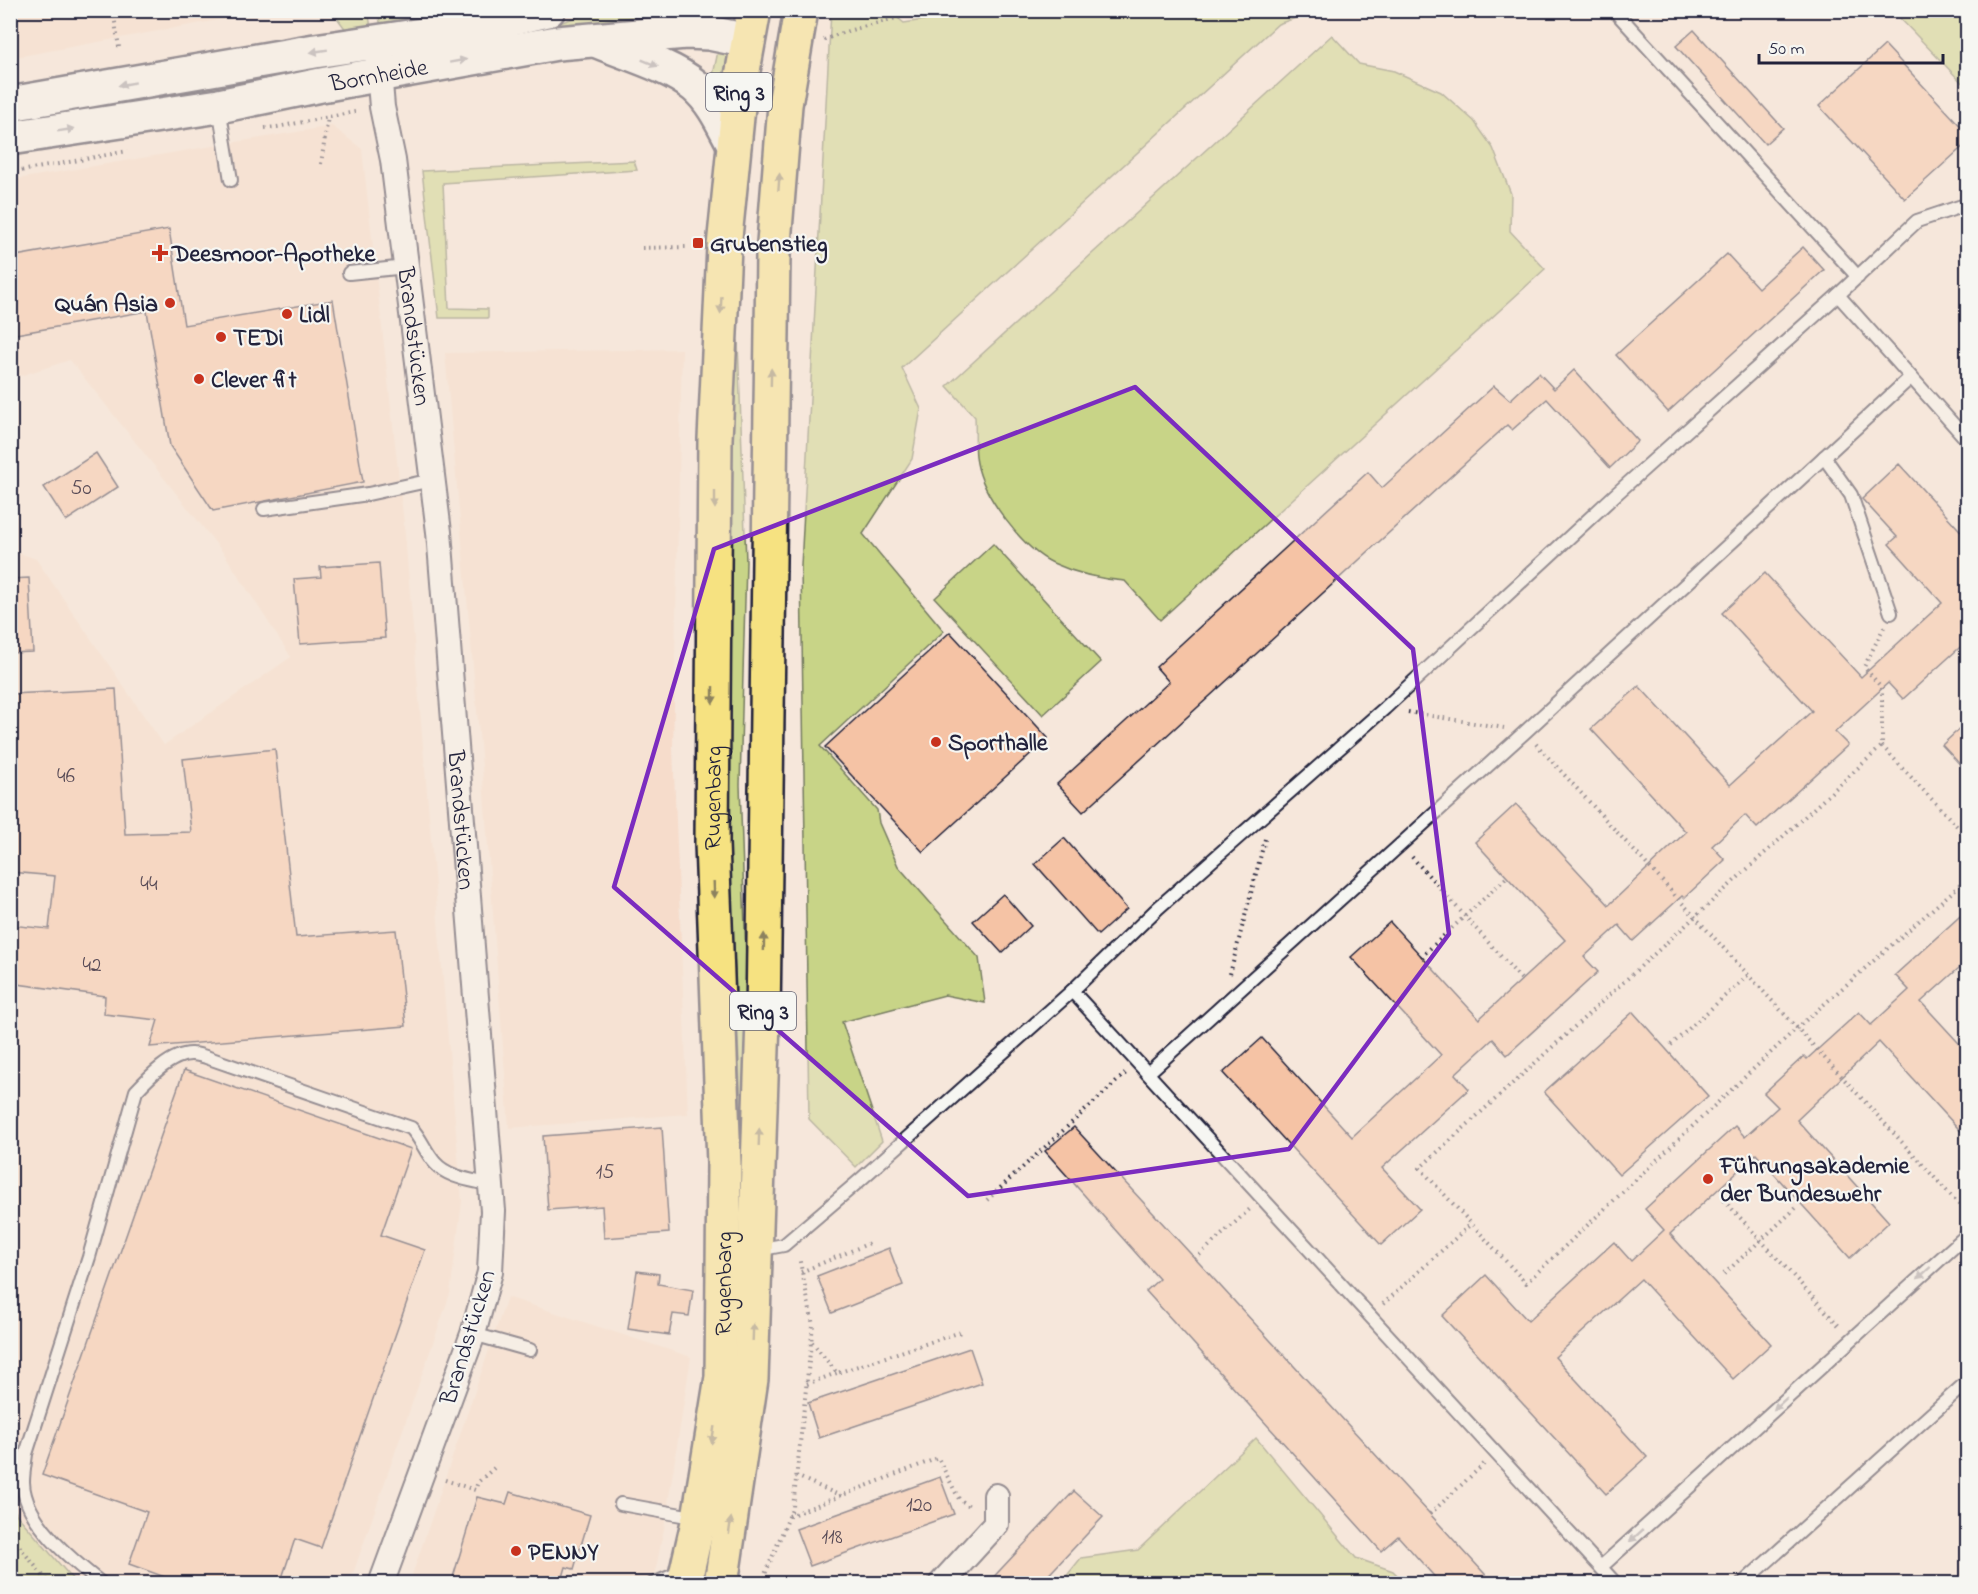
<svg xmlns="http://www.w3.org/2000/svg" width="1978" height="1594" font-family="'Indie Flower',sans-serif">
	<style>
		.built { fill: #f6dccb }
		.green { fill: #c8d487; stroke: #757b61; stroke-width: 1.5 }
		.building { fill: #f5c3a5; stroke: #22223b; stroke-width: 1.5 }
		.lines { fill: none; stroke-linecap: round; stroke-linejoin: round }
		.lane-casing { stroke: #22223b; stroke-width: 16 }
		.street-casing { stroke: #22223b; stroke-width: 28 }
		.secondary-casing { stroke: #22223b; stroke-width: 38 }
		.primary-casing { stroke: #22223b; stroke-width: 38 }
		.path { stroke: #22223b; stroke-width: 4; stroke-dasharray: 1.5 4.5; stroke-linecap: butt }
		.lane { stroke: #f6f6f2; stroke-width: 12 }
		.street { stroke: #f6f6f2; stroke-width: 24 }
		.secondary { stroke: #f6f6f2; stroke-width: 33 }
		.primary { stroke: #f6e281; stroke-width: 33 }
		.oneway { fill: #9797a0 }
		.oneway2 { fill: #8c825e }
		.marked { fill: none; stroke: #7b2cbf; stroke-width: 4.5; stroke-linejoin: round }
		.poi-dot { fill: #c8321e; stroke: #f6f6f2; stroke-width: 2 }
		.labels { text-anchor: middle; stroke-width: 4.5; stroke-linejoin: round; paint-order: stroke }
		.number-label { font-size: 21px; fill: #574a56 }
		.shield { fill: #f6f6f2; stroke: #626272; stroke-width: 1.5 }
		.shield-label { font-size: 22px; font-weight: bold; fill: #22223b }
		.street-label { font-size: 24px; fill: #22223b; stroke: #f6f6f2 }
		.poi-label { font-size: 24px; font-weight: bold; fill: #22223b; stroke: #f6f6f2; text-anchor: start }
	</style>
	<rect width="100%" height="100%" fill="#f6e7db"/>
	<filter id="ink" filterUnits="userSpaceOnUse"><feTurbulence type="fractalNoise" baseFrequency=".0167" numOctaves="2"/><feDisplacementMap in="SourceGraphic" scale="12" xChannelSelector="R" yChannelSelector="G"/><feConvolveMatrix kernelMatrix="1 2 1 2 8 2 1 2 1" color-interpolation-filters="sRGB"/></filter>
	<g filter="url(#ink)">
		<g class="built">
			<path d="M11,10H267V11L11,58Z"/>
			<path d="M332,126L362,149L404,523L462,1202L450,1294L354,1571L343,1583H76L17,1514L11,1502V550L36,559L164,745L291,657L225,555L70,360L17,377L11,368V180Z"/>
			<path d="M682,349L673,748L688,1114L509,1128L482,767L445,353Z"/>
			<path d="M507,1297L691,1357L664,1529L653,1583L409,1584Z"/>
		</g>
		<g class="green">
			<path d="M423,10V14L381,26L378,13L380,11Z"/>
			<path d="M610,10L700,11L699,18L641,16L594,22L521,42L520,36L592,12Z"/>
			<path d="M363,11L369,15L371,29L349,34L335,15Z"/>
			<path d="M986,11H1316L1278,24L902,368L921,409L912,459L863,534L944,631L820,746L877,810L879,823L898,866L979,958L985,1003L945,995L842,1022L882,1141L856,1167L809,1119L801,566L831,11H889L904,23Z"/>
			<path d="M1893,11H1967V88Z"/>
			<path d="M1332,35L1359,64L1394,71L1441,92L1474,121L1493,148L1511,194L1510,231L1545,269L1160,620L1125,581C1099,579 1077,574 1053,563C1023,549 983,496 977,463C974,449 976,432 975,417L947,386Z"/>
			<path d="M718,51L731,52L726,92L722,93L712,80Z"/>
			<path d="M304,62L307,78L11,129V112Z"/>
			<path d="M634,161L637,170L443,183L449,308L488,309V318H439L422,171Z"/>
			<path d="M738,341L746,562L740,785L748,1016L741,1200V1104L722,700L733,343Z"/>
			<path d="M993,544L1101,662L1043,715L935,598Z"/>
			<path d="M1256,1438L1356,1558L1393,1571L1405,1583H1061L1081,1558L1138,1550Z"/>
			<path d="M11,1502L17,1515L76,1583H17L11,1576Z"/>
		</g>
		<g class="building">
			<path d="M1694,30L1783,128L1765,144L1676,46Z"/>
			<path d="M1885,45L1968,134V142L1905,199L1819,106Z"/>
			<path d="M169,229L184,325L333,300L363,482L213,511L170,446L147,311L10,335V257Z"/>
			<path d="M1803,247L1824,270L1668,412L1616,355L1727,254L1758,288Z"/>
			<path d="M1574,370L1638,441L1610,468L1547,399L1512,430L1507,425L1083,812L1057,784L1169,682L1156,667L1368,472L1382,488L1494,386L1510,400L1539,373L1554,389Z"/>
			<path d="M96,453L118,487L66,521L44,487Z"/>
			<path d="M1899,464L1968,539V640L1903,699L1888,683L1835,732L1848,745L1757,828L1745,815L1712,846L1725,860L1684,898L1682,896L1633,941L1619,925L1584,957L1598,972L1507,1055L1493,1039L1455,1074L1469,1089L1382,1168L1420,1209L1381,1245L1223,1073L1262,1038L1352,1137L1441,1055L1351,957L1390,922L1479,1019L1565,940L1475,842L1516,804L1609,905L1686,832L1591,729L1639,686L1730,785L1812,711L1722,613L1765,573L1861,677L1942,603L1889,544L1897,537L1862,499Z"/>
			<path d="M379,563L385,638L300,644L294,579L321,577L320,567Z"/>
			<path d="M29,578L33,652L10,653V579Z"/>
			<path d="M950,632L1048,738L923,852L825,747Z"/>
			<path d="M116,689L125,834L191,832L183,759L275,749L296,937L396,930L406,1026L150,1047L158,1020L104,1014L105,996L10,983V925L49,929L55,876L10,872V694Z"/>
			<path d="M1968,721V773L1942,745Z"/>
			<path d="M1064,838L1127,909L1098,935L1035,864Z"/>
			<path d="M1003,894L1031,926L1002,953L973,921Z"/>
			<path d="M1968,909V960L1921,1002L1968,1053V1139L1879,1042L1797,1120L1889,1222L1850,1258L1756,1154L1670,1234L1771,1344L1733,1379L1641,1279L1555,1357L1647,1457L1606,1494L1442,1316L1486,1275L1528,1321L1614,1242L1631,1261L1664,1230L1645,1209L1735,1126L1745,1137L1778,1107L1764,1093L1804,1056L1807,1059L1859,1012L1871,1025L1909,990L1895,975Z"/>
			<path d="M1633,1012L1708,1096L1619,1175L1544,1092Z"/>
			<path d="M184,1070L411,1149L381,1235L425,1250L321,1548L295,1539L280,1584H184L129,1564L147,1512L42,1475Z"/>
			<path d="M662,1127L669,1233L604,1238L602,1206L548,1210L543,1136Z"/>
			<path d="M1074,1127L1430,1514L1494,1584H1441L1398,1536L1381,1551L1146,1291L1159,1279L1045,1151Z"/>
			<path d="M889,1248L903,1285L832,1313L817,1276Z"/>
			<path d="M637,1271L659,1274L658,1284L693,1290L689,1316L673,1314L669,1335L628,1329Z"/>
			<path d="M970,1348L982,1383L819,1438L808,1403Z"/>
			<path d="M940,1477L954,1514L810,1566L796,1529Z"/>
			<path d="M1074,1491L1103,1517L1040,1584H987Z"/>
			<path d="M510,1492L590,1515L574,1569L566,1567L561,1584H451L477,1497L506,1504Z"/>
		</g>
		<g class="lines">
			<defs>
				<g id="lane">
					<path d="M1614,10L1858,277"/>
					<path d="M219,107L231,180"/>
					<path d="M349,273L406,267"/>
					<path d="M1838,295L1968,441"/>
					<path d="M1824,457L1851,495L1891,613"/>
					<path d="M264,509L368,494L432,480"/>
					<path d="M1072,991L1616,1584"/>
					<path d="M1148,1073L1525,732L1910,378"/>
					<path d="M757,1250L784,1245L859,1181L1072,991L1158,908L1385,708L1615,495L1838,295L1917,221L1968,204"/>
					<path d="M473,1334L530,1350"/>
					<path d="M621,1504L698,1518"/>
					<path d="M1601,1567L1968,1234"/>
					<path d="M102,1584C73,1561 24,1522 23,1482C23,1473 25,1463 26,1454L89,1257L136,1091C149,1077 172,1053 192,1054C197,1054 202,1056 206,1057L411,1128C421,1138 425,1152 435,1163C448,1178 473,1180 491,1185"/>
					<path d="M653,1584L684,1571"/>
					<path d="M1742,1584L1968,1381"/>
				</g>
				<g id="street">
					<path id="s1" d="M378,60L382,107L393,160L439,532L493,1211L490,1272L473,1334L381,1584"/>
					<path d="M941,1584L996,1524V1496"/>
				</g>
				<g id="secondary">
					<path d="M600,42C629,54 671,66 695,86C713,101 723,124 734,144"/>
					<path d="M10,104L315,51L469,28L548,10"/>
					<path id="s2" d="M10,138L219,106L321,85L557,43L686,32L709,33L748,41"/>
				</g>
				<g id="primary">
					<path id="s3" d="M684,1584L699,1518L722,1377L724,1163L712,843L715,439L724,247L740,87L754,10"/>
					<path d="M721,1584L751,1379L763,1019L773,255L785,105L801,10"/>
				</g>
			</defs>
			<use href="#lane" class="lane-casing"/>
			<use href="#street" class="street-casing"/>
			<use href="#secondary" class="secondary-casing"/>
			<use href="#primary" class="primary-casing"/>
			<g class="path">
				<path d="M113,10L119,47"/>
				<path d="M305,10V13"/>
				<path d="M824,40C854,26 889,23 919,10"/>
				<path d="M265,128L277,127L355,112"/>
				<path d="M321,164L328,117"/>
				<path d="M10,173L128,151"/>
				<path d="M642,248L687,247"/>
				<path d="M1884,627L1864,667L1882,688V746L1420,1168L1526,1283L1797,1028L1968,878"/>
				<path d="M1408,712L1504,728"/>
				<path d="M1536,744L1968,1214"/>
				<path d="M1882,746L1968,838"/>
				<path d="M1412,857L1522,980"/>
				<path d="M1421,957L1507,877"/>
				<path d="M1230,974L1265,839"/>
				<path d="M1671,1045L1748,975"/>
				<path d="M987,1200L1126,1073"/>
				<path d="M1724,1200L1841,1328"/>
				<path d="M1195,1259L1250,1209"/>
				<path d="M801,1272L872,1242"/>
				<path d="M1724,1274L1796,1208"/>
				<path d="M1383,1304L1471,1224"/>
				<path d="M812,1342L837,1373L961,1332"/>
				<path d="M807,1384L837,1373"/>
				<path d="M796,1476L841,1496"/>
				<path d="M445,1480L475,1490L478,1482L494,1468"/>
				<path d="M1430,1514L1484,1464"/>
				<path d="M789,1516L938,1458L959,1499L971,1507"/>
				<path d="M10,1531L22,1550L50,1584"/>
				<path d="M761,1584L793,1507L813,1325L799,1257"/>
			</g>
			<use href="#lane" class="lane"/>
			<use href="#street" class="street"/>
			<use href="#secondary" class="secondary"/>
			<use href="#primary" class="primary"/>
		</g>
		<defs><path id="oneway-solid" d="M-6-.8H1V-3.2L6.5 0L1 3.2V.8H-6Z" transform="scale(1.5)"/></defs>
		<g class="oneway">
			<use href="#oneway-solid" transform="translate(319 51) rotate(171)"/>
			<use href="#oneway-solid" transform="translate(458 61) rotate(-10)"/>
			<use href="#oneway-solid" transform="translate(650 63) rotate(22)"/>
			<use href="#oneway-solid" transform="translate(127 84) rotate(170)"/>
			<use href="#oneway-solid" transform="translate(66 130) rotate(-9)"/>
			<use href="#oneway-solid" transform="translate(1924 1273) rotate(138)"/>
			<use href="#oneway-solid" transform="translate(1780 1404) rotate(138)"/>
			<use href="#oneway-solid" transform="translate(1636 1536) rotate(138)"/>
		</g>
		<g class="oneway2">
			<use href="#oneway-solid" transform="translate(779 182) rotate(-86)"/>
			<use href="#oneway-solid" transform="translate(721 305) rotate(93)"/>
			<use href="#oneway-solid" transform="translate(771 377) rotate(-89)"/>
			<use href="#oneway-solid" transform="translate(715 500) rotate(90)"/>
			<use href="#oneway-solid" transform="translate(713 695) rotate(90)"/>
			<use href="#oneway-solid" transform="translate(714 890) rotate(88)"/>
			<use href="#oneway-solid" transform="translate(764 942) rotate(-89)"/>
			<use href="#oneway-solid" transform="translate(759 1137) rotate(-88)"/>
			<use href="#oneway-solid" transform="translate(753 1332) rotate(-88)"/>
			<use href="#oneway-solid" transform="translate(713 1435) rotate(99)"/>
			<use href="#oneway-solid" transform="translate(730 1526) rotate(-82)"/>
		</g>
	</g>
	<path d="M0 0H1978V1594H0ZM1135,387L1413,649L1449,934L1289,1149L968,1196L614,887L714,549Z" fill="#f6e7db" fill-opacity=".55" fill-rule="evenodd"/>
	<path class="marked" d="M1135,387L1413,649L1449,934L1289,1149L968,1196L614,887L714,549Z"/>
	<g class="poi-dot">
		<rect x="692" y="237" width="12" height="12" rx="3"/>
		<path d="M157 244h6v6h6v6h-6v6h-6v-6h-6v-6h6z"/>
		<circle cx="170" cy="303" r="6"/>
		<circle cx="287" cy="314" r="6"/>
		<circle cx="221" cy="337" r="6"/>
		<circle cx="199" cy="379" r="6"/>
		<circle cx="936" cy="742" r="6"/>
		<circle cx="1708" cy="1179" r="6"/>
		<circle cx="516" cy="1551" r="6"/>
	</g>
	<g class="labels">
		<g class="number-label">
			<text x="81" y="494">50</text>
			<text x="66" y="782">46</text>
			<text x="149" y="890">44</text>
			<text x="92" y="971">42</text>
			<text x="605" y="1178">15</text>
			<text x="919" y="1511">120</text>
			<text x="832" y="1543">118</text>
		</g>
		<g class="shield">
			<rect x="706" y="73" width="66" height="38" rx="4.5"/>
			<rect x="730" y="992" width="66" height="38" rx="4.5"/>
		</g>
		<g class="shield-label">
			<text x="739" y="100">Ring 3</text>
			<text x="763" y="1019">Ring 3</text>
		</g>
		<g class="street-label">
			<text dy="8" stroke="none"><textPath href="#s2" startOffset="374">Bornheide</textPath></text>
			<text dy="8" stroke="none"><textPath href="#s1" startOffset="279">Brandstücken</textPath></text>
			<text dy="8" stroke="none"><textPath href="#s3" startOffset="790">Rugenbarg</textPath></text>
			<text dy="8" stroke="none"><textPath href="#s1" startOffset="765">Brandstücken</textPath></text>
			<text dy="8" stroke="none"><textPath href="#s3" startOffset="304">Rugenbarg</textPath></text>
			<text transform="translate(467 1337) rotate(-73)" y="8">Brandstücken</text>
		</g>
		<g class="poi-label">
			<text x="710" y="251">Grubenstieg</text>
			<text x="172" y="261">Deesmoor-Apotheke</text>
			<text x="158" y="311" text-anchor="end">Quán Asia</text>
			<text x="299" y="322">Lidl</text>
			<text x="233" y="345">TEDi</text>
			<text x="211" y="387">Clever fit</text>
			<text x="948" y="750">Sporthalle</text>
			<text x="1720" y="1173">Führungsakademie<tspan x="1720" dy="28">der Bundeswehr</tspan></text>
			<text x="528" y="1559">PENNY</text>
		</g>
	</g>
	<rect width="1978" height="1594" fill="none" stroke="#f6f6f2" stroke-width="36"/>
	<rect x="18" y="18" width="1942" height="1558" fill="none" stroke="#22223b" stroke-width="2" filter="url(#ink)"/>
	<path d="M1759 54v9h184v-9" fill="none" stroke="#22223b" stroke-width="3"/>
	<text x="1768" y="54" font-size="18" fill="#22223b" stroke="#f6f6f2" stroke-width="4.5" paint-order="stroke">50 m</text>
</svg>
